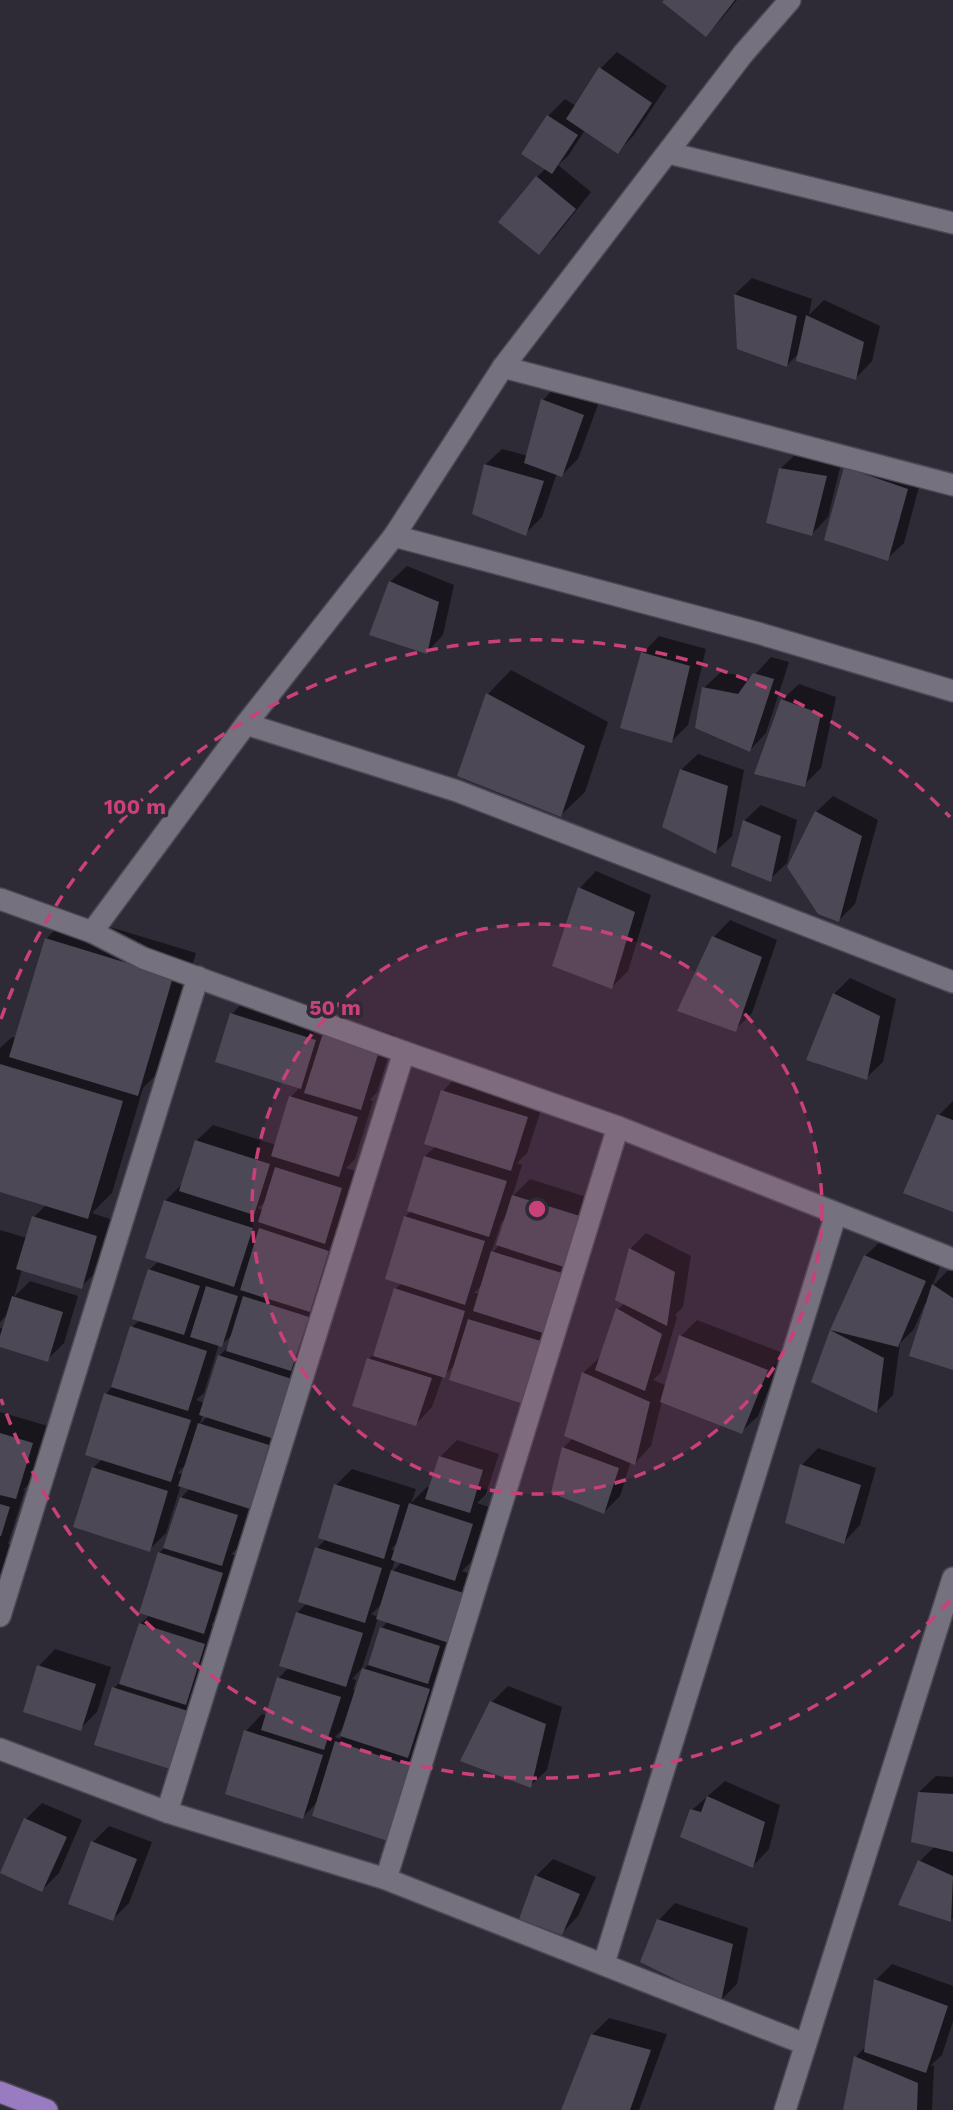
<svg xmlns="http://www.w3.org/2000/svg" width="953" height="2110" font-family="'Work Sans',sans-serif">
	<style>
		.shadow { fill: #0007; fill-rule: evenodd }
		.building { fill: #4d4855 }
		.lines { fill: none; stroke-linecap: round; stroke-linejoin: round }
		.minor-casing { stroke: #4c4853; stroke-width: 24 }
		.primary-casing { stroke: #4c4853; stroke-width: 24 }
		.minor { stroke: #76717f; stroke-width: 21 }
		.primary { stroke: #997bc2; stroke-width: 21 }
		.ring { fill: none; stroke: #c94178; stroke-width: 3.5; stroke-dasharray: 12 9 }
		.centre { fill: #c94178; stroke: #2e2a36; stroke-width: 3.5 }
		.ring-label { font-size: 21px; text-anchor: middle; font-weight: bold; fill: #c94178; stroke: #2e2a36; stroke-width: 7; stroke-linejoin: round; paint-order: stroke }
	</style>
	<rect width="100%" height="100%" fill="#2e2a36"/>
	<g class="shadow">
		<path d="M666,0H737L722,18L706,35Z"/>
		<path d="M617,52L667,86L634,135L618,152L585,130L568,156L558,165L591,192L555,237L539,253L537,177L546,168L524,154L548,116L565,99L576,106L600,69Z"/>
		<path d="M752,278L812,299L809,315L824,300L880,326L872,361L856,378L800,352L787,365L738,348L735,294Z"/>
		<path d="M559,383L600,399L578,459L562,475L557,473L542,517L525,534L485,465L502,449L528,456L543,400Z"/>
		<path d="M797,453L842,460L828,517L812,534L780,469Z"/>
		<path d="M846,467L923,472L904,543L887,559Z"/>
		<path d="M407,566L454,585L443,635L427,652L390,582Z"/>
		<path d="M659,636L706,649L688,725L672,741L643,653Z"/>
		<path d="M771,657L789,662L766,733L750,750L704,688L721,672L752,678Z"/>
		<path d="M511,670L608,722L585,792L561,815L488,694Z"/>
		<path d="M799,684L836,697L821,768L804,785L782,700Z"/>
		<path d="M698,754L744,770L732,836L715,852L681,770Z"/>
		<path d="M833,796L878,820L855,904L839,920L816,812Z"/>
		<path d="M761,805L797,820L787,863L770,879L744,821Z"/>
		<path d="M596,871L651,895L628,971L612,987L554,965L580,888Z"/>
		<path d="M70,915L196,953L161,1070L143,1088L112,1193L92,1213L113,1220L98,1270L81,1287L22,1269L14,1297L30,1281L78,1296L64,1343L47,1360L0,1345V1328L4,1329L8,1314L0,1322V1230L27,1238L34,1217L46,1205L0,1190V1048L12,1037L17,1038L46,939Z"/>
		<path d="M730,920L777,940L752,1013L735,1030L714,937Z"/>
		<path d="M850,978L896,999L883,1062L866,1078L834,994Z"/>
		<path d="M248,997L334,1024L341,1018L395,1035L377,1092L370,1100L373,1101L355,1159L346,1168L358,1172L341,1225L335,1231L344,1234L266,1491L251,1505L238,1548L231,1554L238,1556L220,1615L211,1625L221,1628L186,1751L114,1688L123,1679L140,1624L150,1615L159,1553L165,1547L181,1498L190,1488L181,1485L166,1533L149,1550L93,1468L103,1458L87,1453L106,1394L113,1386L132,1327L140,1320L149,1270L159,1261L165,1201L182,1184L196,1141L213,1125L276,1145L291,1097L300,1087L232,1014ZM267,1200L263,1210L258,1208ZM234,1333L230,1345L219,1356L204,1403L196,1400L204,1393L219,1344L221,1345ZM203,1414L208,1416L200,1424ZM187,1464L184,1475L178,1473L181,1469Z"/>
		<path d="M459,1074L544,1101L527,1153L517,1163L522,1165L512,1197L530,1179L596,1200L540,1386L456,1364L443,1376L432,1407L416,1424L354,1404L369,1359L376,1352L395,1289L402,1283L387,1278L406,1216L412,1210L425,1156L436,1146L443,1091ZM507,1216L500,1244L491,1254L501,1223ZM483,1284L480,1294L474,1293Z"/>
		<path d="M953,1101V1210L939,1115Z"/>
		<path d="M646,1233L691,1256L683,1307L675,1315L677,1317L661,1372L653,1380L667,1386L681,1336L697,1320L783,1353L758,1416L741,1432L662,1401L651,1446L635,1463L631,1461L620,1496L604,1512L563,1448L573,1438L583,1373L600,1357L618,1309L625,1303L630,1249Z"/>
		<path d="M882,1240L941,1264L932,1287L953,1265V1368L927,1305L925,1304L914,1329L900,1343L893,1395L877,1411L813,1382L831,1331L865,1256Z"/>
		<path d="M0,1412L48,1426L32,1481L23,1490H25L8,1544L16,1547L0,1602Z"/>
		<path d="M457,1440L499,1454L486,1494L477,1503L489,1507L471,1562L462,1571L482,1578L444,1666L438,1671L445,1673L404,1822L318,1801L303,1817L246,1731L262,1714L267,1716L279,1678L289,1667L297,1613L307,1603L317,1548L326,1539L336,1485L352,1469L416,1489L411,1503L427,1487L430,1488L440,1457ZM399,1541L396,1551L391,1549ZM395,1560L402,1562L391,1573ZM383,1603L378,1617L371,1614ZM378,1618L388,1621L382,1628L372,1661L364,1669L357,1691L353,1690L356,1680L352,1679L362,1668ZM345,1727L340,1739L335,1737Z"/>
		<path d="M818,1448L876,1468L860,1525L844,1542L802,1465Z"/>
		<path d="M55,1649L111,1667L97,1712L80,1729L39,1666Z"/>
		<path d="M508,1686L562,1707L547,1770L530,1786L492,1702Z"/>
		<path d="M936,1776L953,1777V1850L950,1851L953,1852V1918L951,1920L920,1861L935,1846L919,1792Z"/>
		<path d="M725,1781L780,1805L769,1849L753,1866L692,1810Z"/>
		<path d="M42,1803L82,1820L59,1873L42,1890L26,1819Z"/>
		<path d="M109,1826L152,1842L129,1903L113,1919L93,1842Z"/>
		<path d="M553,1859L596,1877L578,1916L562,1933L536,1876Z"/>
		<path d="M675,1903L748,1928L737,1984L721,2000L659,1920Z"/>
		<path d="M892,1964L953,1986V2021L942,2055L931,2065L934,2066L932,2110H845L856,2057L866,2046L876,1980Z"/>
		<path d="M609,2018L667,2034L639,2110H562L592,2035Z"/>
	</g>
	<g class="building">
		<path d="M664,0H735L706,37L662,2Z"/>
		<path d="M599,67L652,103L618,154L566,119Z"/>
		<path d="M547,115L578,135L552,174L521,154Z"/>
		<path d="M536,176L576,209L539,255L498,222Z"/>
		<path d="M734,294L797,316L787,367L737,349Z"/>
		<path d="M806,315L864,342L856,380L796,361Z"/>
		<path d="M541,399L584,415L562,477L524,463Z"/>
		<path d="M484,464L544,481L526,536L472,514Z"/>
		<path d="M844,467L908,489L888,561L824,540Z"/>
		<path d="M779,468L827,476L812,536L766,523Z"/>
		<path d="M389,581L439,602L427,654L369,635Z"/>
		<path d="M641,652L690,666L672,743L620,728Z"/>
		<path d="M753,673L774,679L750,752L695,728L702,687L738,694Z"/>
		<path d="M486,693L585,746L561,817L457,776Z"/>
		<path d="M781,699L821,714L805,787L754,774Z"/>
		<path d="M680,769L728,786L716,854L662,827Z"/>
		<path d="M815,811L862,836L839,922L818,914L787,867Z"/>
		<path d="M743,820L781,836L771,882L731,866Z"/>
		<path d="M578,887L635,912L612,989L552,966Z"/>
		<path d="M712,936L762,957L736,1032L677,1011Z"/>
		<path d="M45,938L173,977L138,1096L9,1057Z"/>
		<path d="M833,993L880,1016L867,1080L806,1060Z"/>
		<path d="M230,1013L316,1040L301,1089L215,1062Z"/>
		<path d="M323,1033L379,1051L361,1110L304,1093Z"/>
		<path d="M0,1064L123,1101L88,1219L0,1192Z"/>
		<path d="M441,1090L528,1117L511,1171L424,1144Z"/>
		<path d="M289,1096L358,1117L339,1177L271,1156Z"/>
		<path d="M937,1114L953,1120V1212L903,1193Z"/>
		<path d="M195,1140L270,1164L254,1215L179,1191Z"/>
		<path d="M424,1156L507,1181L489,1237L407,1211Z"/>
		<path d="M275,1167L342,1188L325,1244L258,1222Z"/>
		<path d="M512,1195L580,1216L564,1267L496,1245Z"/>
		<path d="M164,1200L253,1228L234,1287L145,1258Z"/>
		<path d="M32,1216L97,1236L82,1289L16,1269Z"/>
		<path d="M404,1216L485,1241L465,1305L385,1279Z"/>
		<path d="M259,1228L329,1251L310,1312L240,1290Z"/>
		<path d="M629,1248L675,1272L667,1326L615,1300Z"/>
		<path d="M491,1251L565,1274L546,1334L473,1311Z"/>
		<path d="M864,1255L926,1281L898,1347L830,1330Z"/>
		<path d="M148,1269L200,1286L184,1335L132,1319Z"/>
		<path d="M932,1284L953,1298V1370L909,1356Z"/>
		<path d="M206,1286L238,1296L222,1347L190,1337Z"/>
		<path d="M394,1288L465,1311L445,1378L373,1356Z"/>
		<path d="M12,1296L63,1312L48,1362L0,1347V1336Z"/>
		<path d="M243,1296L309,1317L291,1371L226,1351Z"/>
		<path d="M616,1308L662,1334L645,1391L595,1370Z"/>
		<path d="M468,1319L544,1342L524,1404L449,1380Z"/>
		<path d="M130,1326L207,1351L188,1411L111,1387Z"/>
		<path d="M830,1330L884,1358L877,1413L811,1382Z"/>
		<path d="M679,1335L768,1370L742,1434L660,1402Z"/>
		<path d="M218,1355L292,1379L274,1439L199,1415Z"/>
		<path d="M367,1358L432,1378L416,1426L352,1406Z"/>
		<path d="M582,1372L650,1402L635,1465L564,1436Z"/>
		<path d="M104,1393L191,1420L171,1482L85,1455Z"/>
		<path d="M198,1423L269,1445L250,1509L178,1486Z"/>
		<path d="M0,1433L33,1443L16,1499L0,1495Z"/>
		<path d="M562,1447L619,1468L604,1514L551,1493Z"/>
		<path d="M439,1456L483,1470L470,1513L425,1499Z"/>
		<path d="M800,1464L861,1485L844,1544L785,1523Z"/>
		<path d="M92,1467L168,1491L150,1552L73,1527Z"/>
		<path d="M334,1484L400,1505L384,1559L318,1538Z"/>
		<path d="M180,1497L238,1515L222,1566L163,1548Z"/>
		<path d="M409,1503L473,1524L455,1581L391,1560Z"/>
		<path d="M0,1504L10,1507L1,1536H0Z"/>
		<path d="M315,1547L382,1568L365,1623L298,1602Z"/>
		<path d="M158,1552L223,1573L204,1634L139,1613Z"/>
		<path d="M391,1570L467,1594L452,1644L376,1619Z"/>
		<path d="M296,1612L363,1633L346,1687L279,1666Z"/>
		<path d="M139,1623L205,1644L186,1705L119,1684Z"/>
		<path d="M380,1627L440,1646L428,1684L368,1665Z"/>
		<path d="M37,1665L96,1684L81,1731L23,1712Z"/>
		<path d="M362,1668L430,1689L408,1758L340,1736Z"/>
		<path d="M277,1677L341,1697L324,1750L261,1730Z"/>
		<path d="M112,1687L188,1711L170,1769L94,1745Z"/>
		<path d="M490,1701L546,1724L531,1788L460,1761Z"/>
		<path d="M244,1730L323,1755L303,1819L225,1794Z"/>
		<path d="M335,1741L411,1766L388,1841L312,1816Z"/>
		<path d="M918,1792L953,1794V1852L911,1842Z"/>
		<path d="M707,1796L765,1822L753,1868L680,1837L690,1809L701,1812Z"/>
		<path d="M24,1818L67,1837L42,1892L0,1873Z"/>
		<path d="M91,1841L137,1859L113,1921L68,1904Z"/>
		<path d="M918,1860L953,1876L951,1922L898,1905Z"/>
		<path d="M535,1875L580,1894L562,1935L519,1919Z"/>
		<path d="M657,1919L733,1944L721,2002L640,1962Z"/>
		<path d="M874,1979L948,2006L926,2073L864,2052Z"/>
		<path d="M591,2034L651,2050L630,2110H561Z"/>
		<path d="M854,2056L918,2083L917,2110H843Z"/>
	</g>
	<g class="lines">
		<defs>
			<g id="minor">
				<path d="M669,153L953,223"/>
				<path d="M503,367L953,485"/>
				<path d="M394,536L758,633L953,691"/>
				<path d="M246,724L457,791L953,982"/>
				<path d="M0,899L92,932L143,958L404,1052L618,1127L953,1259"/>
				<path d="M92,932L246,724L394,536L503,367L743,54L790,0"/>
				<path d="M0,1616L198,977"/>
				<path d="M0,1749L167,1812L386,1879L805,2044"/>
				<path d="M167,1812L404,1052"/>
				<path d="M386,1879L618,1127"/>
				<path d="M604,1963L836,1214"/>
				<path d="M785,2110L953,1578"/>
			</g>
			<path id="primary" d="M0,2092L47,2110"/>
		</defs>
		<use href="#minor" class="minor-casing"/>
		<use href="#primary" class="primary-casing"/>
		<use href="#minor" class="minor"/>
		<use href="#primary" class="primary"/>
	</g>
	<circle cx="537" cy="1209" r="285" fill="#c94178" fill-opacity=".12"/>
	<g class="ring">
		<circle cx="537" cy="1209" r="285"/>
		<path d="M950 1601A569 569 0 0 1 1 1399M1 1019A569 569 0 0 1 950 817"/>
	</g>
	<circle cx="537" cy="1209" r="10" class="centre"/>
	<g class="ring-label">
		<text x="135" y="814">100 m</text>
		<text x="335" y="1015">50 m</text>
	</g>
</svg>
